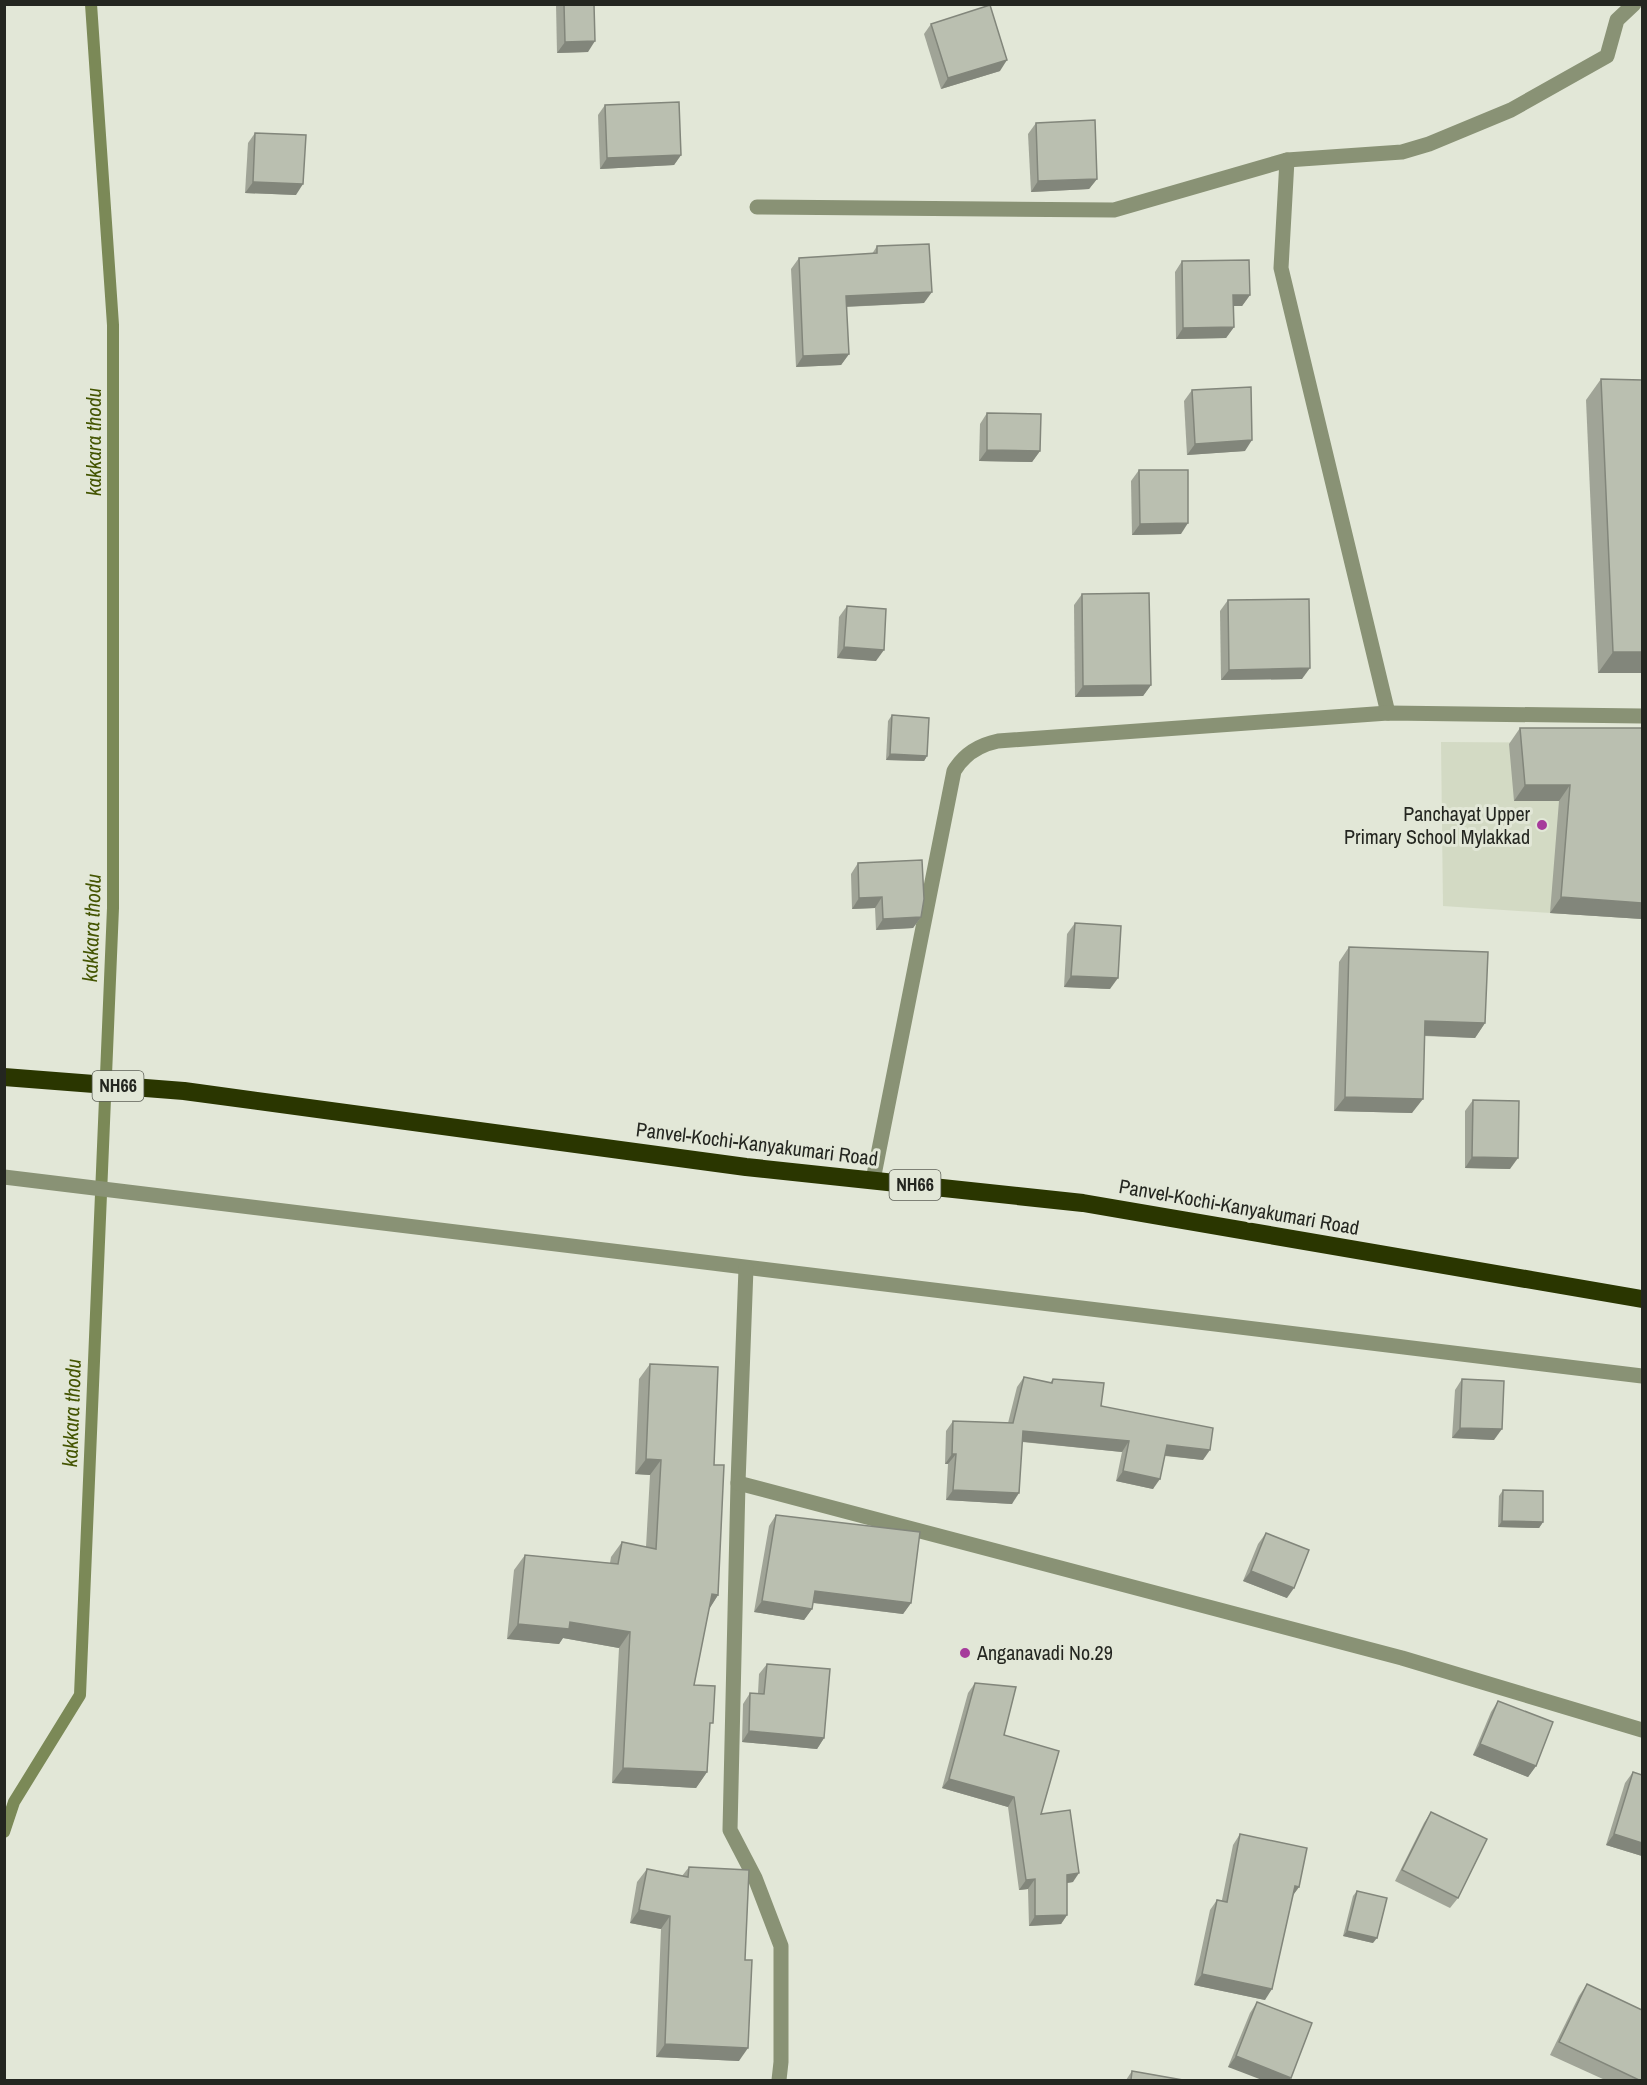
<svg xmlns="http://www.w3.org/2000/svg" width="1647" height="2085" font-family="'Archivo Narrow',sans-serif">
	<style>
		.built { fill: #d3dac4 }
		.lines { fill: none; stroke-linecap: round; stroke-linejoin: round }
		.stream { stroke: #7b8957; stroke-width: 12 }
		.minor { stroke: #899275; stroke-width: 15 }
		.highway { stroke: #2a3600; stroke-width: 18 }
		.wall { fill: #a0a497 }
		.shaded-wall { fill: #82867b }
		.building { fill: #babfb0; stroke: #82867b; stroke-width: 1.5 }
		.poi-dot { fill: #a63b9b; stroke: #e2e7d7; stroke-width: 2 }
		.labels { text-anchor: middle; stroke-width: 6; stroke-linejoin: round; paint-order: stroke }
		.shield { fill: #e2e7d7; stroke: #5d6057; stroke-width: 1.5 }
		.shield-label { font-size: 18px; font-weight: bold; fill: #242620 }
		.poi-label { font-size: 20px; fill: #242620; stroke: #e2e7d7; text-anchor: end }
		.street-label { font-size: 20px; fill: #242620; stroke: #e2e7d7 }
		.water-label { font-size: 21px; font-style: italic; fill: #445502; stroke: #e2e7d7 }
	</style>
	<rect width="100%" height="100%" fill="#e2e7d7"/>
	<path class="built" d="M1441,742L1642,743V919L1443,906Z"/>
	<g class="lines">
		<path class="stream" d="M4,1832L14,1802L80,1695L113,908V325L91,4"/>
		<g class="minor">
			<path d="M1287,160L1402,152L1429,144L1511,110L1607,56L1617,20L1634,4"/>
			<path d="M757,207L1114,210L1287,160L1281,268L1388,713"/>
			<path d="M4,1177L1642,1376"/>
			<path d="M873,1180L954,771C964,754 979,745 998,741L1388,713L1642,716"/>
			<path d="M746,1268L738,1483L730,1830L755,1878L781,1946V2062L779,2080"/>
			<path d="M738,1483L1402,1658L1642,1730"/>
		</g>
		<path class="highway" d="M4,1077L184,1091L746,1167L1083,1203L1642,1299"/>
	</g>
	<g class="wall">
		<path d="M556,4H594L588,52L557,53Z"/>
		<path d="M931,24L1000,71L941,89L924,34Z"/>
		<path d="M605,105L681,155L674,165L600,169L598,115Z"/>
		<path d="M1036,123L1097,179L1089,189L1031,192L1028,134Z"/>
		<path d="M255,133L296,195L245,193L248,143Z"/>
		<path d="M877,246L924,303L846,307L849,354L841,365L796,367L791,269L799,258L872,254Z"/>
		<path d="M1182,261L1250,295L1242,306H1233L1234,327L1226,338L1176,339L1175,272Z"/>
		<path d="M1601,379L1642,673H1598L1586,400Z"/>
		<path d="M1192,390L1245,451L1187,455L1184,401Z"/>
		<path d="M987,413L1040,451L1032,462L979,461L980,424Z"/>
		<path d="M1139,470L1181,534L1132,535L1131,481Z"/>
		<path d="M1082,594L1151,685L1143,696L1075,697L1074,605Z"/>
		<path d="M1228,600L1302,679L1221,680L1220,611Z"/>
		<path d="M847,606L876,661L837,658L839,617Z"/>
		<path d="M892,715L927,756L924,761L886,760L888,721Z"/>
		<path d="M1520,728H1642V919L1550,913L1559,801H1514L1509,744Z"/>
		<path d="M858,863L921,917L913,928L876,930L875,908L852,909L851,874Z"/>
		<path d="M1075,923L1110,989L1064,987L1067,934Z"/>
		<path d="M1349,947L1485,1023L1475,1038L1424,1036L1412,1113L1334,1111L1339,962Z"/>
		<path d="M1473,1100L1510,1169L1465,1168V1111Z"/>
		<path d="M650,1364L714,1465L718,1595L709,1609L694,1685L709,1729L707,1772L696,1788L612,1783L619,1648L563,1638L559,1644L507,1639L514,1570L525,1555L610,1563L611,1557L622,1542L646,1547L650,1475L635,1474L639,1379Z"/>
		<path d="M1024,1377L1050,1383L1053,1379L1203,1460L1165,1456L1153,1489L1116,1481L1122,1452L1022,1442L1012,1504L946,1500L948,1464H945L946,1431L953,1421L1008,1423L1017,1387Z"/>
		<path d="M1462,1379L1494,1440L1452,1438L1455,1390Z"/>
		<path d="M1503,1490L1543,1522L1539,1528L1498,1527L1499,1496Z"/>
		<path d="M776,1515L911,1603L903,1614L813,1603L812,1609L804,1620L754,1612L769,1526Z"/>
		<path d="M1266,1533L1287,1598L1243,1581L1258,1544Z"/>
		<path d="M767,1664L824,1738L817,1749L742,1742L743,1704L750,1693H758L759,1674Z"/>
		<path d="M975,1683L1004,1735L1073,1882L1067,1883V1915L1061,1924L1029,1926L1028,1889L1019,1890L1008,1807L942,1788L968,1693Z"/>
		<path d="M1498,1701L1536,1766L1528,1777L1473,1755L1491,1712Z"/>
		<path d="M1633,1772L1642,1856L1606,1845L1625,1783Z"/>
		<path d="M1431,1812L1458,1898L1450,1908L1395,1881L1424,1823Z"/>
		<path d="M1240,1834L1299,1887L1293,1895L1265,2000L1194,1985L1210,1910L1217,1900H1222L1233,1845Z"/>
		<path d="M689,1867L739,2061L656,2057L661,1929L630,1923L637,1882L647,1869L682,1876Z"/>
		<path d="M1357,1891L1373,1943L1343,1936L1353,1896Z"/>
		<path d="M1587,1984L1642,2080H1605L1550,2055L1579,1996Z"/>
		<path d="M1257,2002L1291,2078L1228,2067L1250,2013Z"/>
		<path d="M1132,2071L1183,2080H1126Z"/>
	</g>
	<g class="shaded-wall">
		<path d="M595,41L588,52L557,53L565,42Z"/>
		<path d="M1007,60L1000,71L941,89L948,78Z"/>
		<path d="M681,155L674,165L600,169L607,158Z"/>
		<path d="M1097,179L1089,189L1031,192L1038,181Z"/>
		<path d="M253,182L303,184L296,195L245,193Z"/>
		<path d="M932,292L924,303L838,307L846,296Z"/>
		<path d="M1233,295H1250L1242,306H1226Z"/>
		<path d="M1234,327L1226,338L1176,339L1183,328Z"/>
		<path d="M849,354L841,365L796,367L803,356Z"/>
		<path d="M1252,440L1245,451L1187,455L1195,444Z"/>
		<path d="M987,450L1040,451L1032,462L979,461Z"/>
		<path d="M1188,523L1181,534L1132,535L1140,524Z"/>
		<path d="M844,647L884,650L876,661L837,658Z"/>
		<path d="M1613,652H1642V673H1598Z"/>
		<path d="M1310,668L1302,679L1221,680L1229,670Z"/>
		<path d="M1151,685L1143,696L1075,697L1083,686Z"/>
		<path d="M890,754L927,756L924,761L886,760Z"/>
		<path d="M1525,785H1570L1559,801H1514Z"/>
		<path d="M882,897L875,908L852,909L859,898Z"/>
		<path d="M1561,897L1642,903V919L1550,913Z"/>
		<path d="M921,917L913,928L876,930L883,919Z"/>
		<path d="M1071,976L1118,978L1110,989L1064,987Z"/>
		<path d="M1425,1021L1485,1023L1475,1038L1414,1035Z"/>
		<path d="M1345,1097L1423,1099L1412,1113L1334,1111Z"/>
		<path d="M1472,1157L1518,1158L1510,1169L1465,1168Z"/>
		<path d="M1460,1428L1502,1429L1494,1440L1452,1438Z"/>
		<path d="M1023,1431L1129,1441L1122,1452L1015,1441Z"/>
		<path d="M1167,1445L1210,1450L1203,1460L1160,1455Z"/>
		<path d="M952,1454H956L948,1464H945Z"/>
		<path d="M646,1459L661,1460L650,1475L635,1474Z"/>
		<path d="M1123,1471L1160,1479L1153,1489L1116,1481Z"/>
		<path d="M953,1490L1019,1493L1012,1504L946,1500Z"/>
		<path d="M1502,1521L1543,1522L1539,1528L1498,1527Z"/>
		<path d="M1251,1571L1294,1588L1287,1598L1243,1581Z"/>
		<path d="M815,1591L911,1603L903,1614L807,1602Z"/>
		<path d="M712,1594L718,1595L708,1611Z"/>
		<path d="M762,1601L812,1609L804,1620L754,1612Z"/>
		<path d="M570,1622L630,1632L619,1648L563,1638L559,1644L507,1639L518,1624Z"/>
		<path d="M749,1731L824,1738L817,1749L742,1742Z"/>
		<path d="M1480,1744L1536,1766L1528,1777L1473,1755Z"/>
		<path d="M623,1768L707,1772L696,1788L612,1783Z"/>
		<path d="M949,1779L1014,1797L1008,1807L942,1788Z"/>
		<path d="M1614,1834L1642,1843V1856L1606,1845Z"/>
		<path d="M1079,1873L1073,1882L1060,1884L1067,1875Z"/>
		<path d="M1035,1879L1028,1889L1019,1890L1026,1880Z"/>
		<path d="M1295,1886L1299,1887L1291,1898Z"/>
		<path d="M639,1910L670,1916L661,1929L630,1923Z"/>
		<path d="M1067,1915L1061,1924L1029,1926L1035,1916Z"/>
		<path d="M1347,1931L1377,1938L1373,1943L1343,1936Z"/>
		<path d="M1202,1974L1272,1989L1265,2000L1194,1985Z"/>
		<path d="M665,2044L748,2048L739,2061L656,2057Z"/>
		<path d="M1236,2056L1291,2078L1289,2080H1262L1228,2067Z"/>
	</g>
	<g class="building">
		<path d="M564,4H594L595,41L565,42Z"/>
		<path d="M990,5L1007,60L948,78L931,24Z"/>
		<path d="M679,102L681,155L607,158L605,105Z"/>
		<path d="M1095,120L1097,179L1038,181L1036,123Z"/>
		<path d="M255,133L306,135L303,184L253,182Z"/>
		<path d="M929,244L932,292L846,296L849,354L803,356L799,258L877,253V246Z"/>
		<path d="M1249,260L1250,295H1233L1234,327L1183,328L1182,261Z"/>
		<path d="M1601,379L1642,380V652H1613Z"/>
		<path d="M1251,387L1252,440L1195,444L1192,390Z"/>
		<path d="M987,413L1041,414L1040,451L987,450Z"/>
		<path d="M1139,470H1188V523L1140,524Z"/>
		<path d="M1149,593L1151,685L1083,686L1082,594Z"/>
		<path d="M1309,599L1310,668L1229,670L1228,600Z"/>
		<path d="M847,606L886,609L884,650L844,647Z"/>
		<path d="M892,715L929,718L927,756L890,754Z"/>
		<path d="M1520,728H1642V903L1561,897L1570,785H1525Z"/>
		<path d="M922,860L924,899L921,917L883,919L882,897L859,898L858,863Z"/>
		<path d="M1075,923L1121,926L1118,978L1071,976Z"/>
		<path d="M1349,947L1488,952L1485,1023L1425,1021L1423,1099L1345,1097Z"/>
		<path d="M1473,1100L1519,1101L1518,1158L1472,1157Z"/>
		<path d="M650,1364L718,1367L714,1465H724L718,1595L712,1594L694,1685L715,1686L713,1723H710L707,1772L623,1768L630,1632L570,1622L569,1629L518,1624L525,1555L618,1564L622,1542L656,1549L661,1460L646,1459Z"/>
		<path d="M1024,1377L1052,1383L1053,1379L1104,1383L1101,1406L1213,1428L1210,1450L1167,1445L1160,1479L1123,1471L1129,1441L1023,1431L1019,1493L953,1490L956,1454H952L953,1421L1013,1423Z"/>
		<path d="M1462,1379L1504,1381L1502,1429L1460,1428Z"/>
		<path d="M1503,1490L1543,1491V1522L1502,1521Z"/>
		<path d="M776,1515L920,1532L911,1603L815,1591L812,1609L762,1601Z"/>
		<path d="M1266,1533L1309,1550L1294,1588L1251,1571Z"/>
		<path d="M767,1664L830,1669L824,1738L749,1731L750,1693L764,1694Z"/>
		<path d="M975,1683L1016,1687L1004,1735L1059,1751L1041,1814L1070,1810L1079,1873L1067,1875V1915L1035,1916V1879L1026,1880L1014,1797L949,1779Z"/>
		<path d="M1498,1701L1553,1722L1536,1766L1480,1744Z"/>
		<path d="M1633,1772L1642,1775V1843L1614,1834Z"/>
		<path d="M1431,1812L1487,1839L1458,1898L1402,1870Z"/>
		<path d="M1240,1834L1307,1848L1299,1887L1295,1886L1272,1989L1202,1974L1217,1900L1227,1902Z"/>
		<path d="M689,1867L749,1870L745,1960H752L748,2048L665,2044L670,1916L639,1910L647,1869L688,1877Z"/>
		<path d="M1357,1891L1387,1898L1377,1938L1347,1931Z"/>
		<path d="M1587,1984L1642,2010V2080H1639L1559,2042Z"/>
		<path d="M1257,2002L1312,2023L1291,2078L1236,2056Z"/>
		<path d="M1132,2071L1183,2080H1131Z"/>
	</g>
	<g class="poi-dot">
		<circle cx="1542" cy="825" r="6"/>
		<circle cx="965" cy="1653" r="6"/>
	</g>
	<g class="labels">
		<g class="shield">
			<rect x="92.5" y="1071" width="51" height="30" rx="4.5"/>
			<rect x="889.5" y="1170" width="51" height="30" rx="4.5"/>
		</g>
		<g class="shield-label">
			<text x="118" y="1092">NH66</text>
			<text x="915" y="1191">NH66</text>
		</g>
		<g class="poi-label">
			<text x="1530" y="821">Panchayat Upper<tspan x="1530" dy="23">Primary School Mylakkad</tspan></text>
			<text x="977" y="1660" text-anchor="start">Anganavadi No.29</text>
		</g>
		<g class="street-label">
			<text transform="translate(757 1144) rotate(7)" y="7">Panvel-Kochi-Kanyakumari Road</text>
			<text transform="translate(1239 1207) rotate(10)" y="7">Panvel-Kochi-Kanyakumari Road</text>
		</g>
		<g class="water-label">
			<text transform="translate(94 442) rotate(-90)" y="7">kakkara thodu</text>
			<text transform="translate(92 928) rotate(-88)" y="7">kakkara thodu</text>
			<text transform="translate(72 1413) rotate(-88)" y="7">kakkara thodu</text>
		</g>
	</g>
	<rect width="1647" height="2085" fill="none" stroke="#242620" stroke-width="12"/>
</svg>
